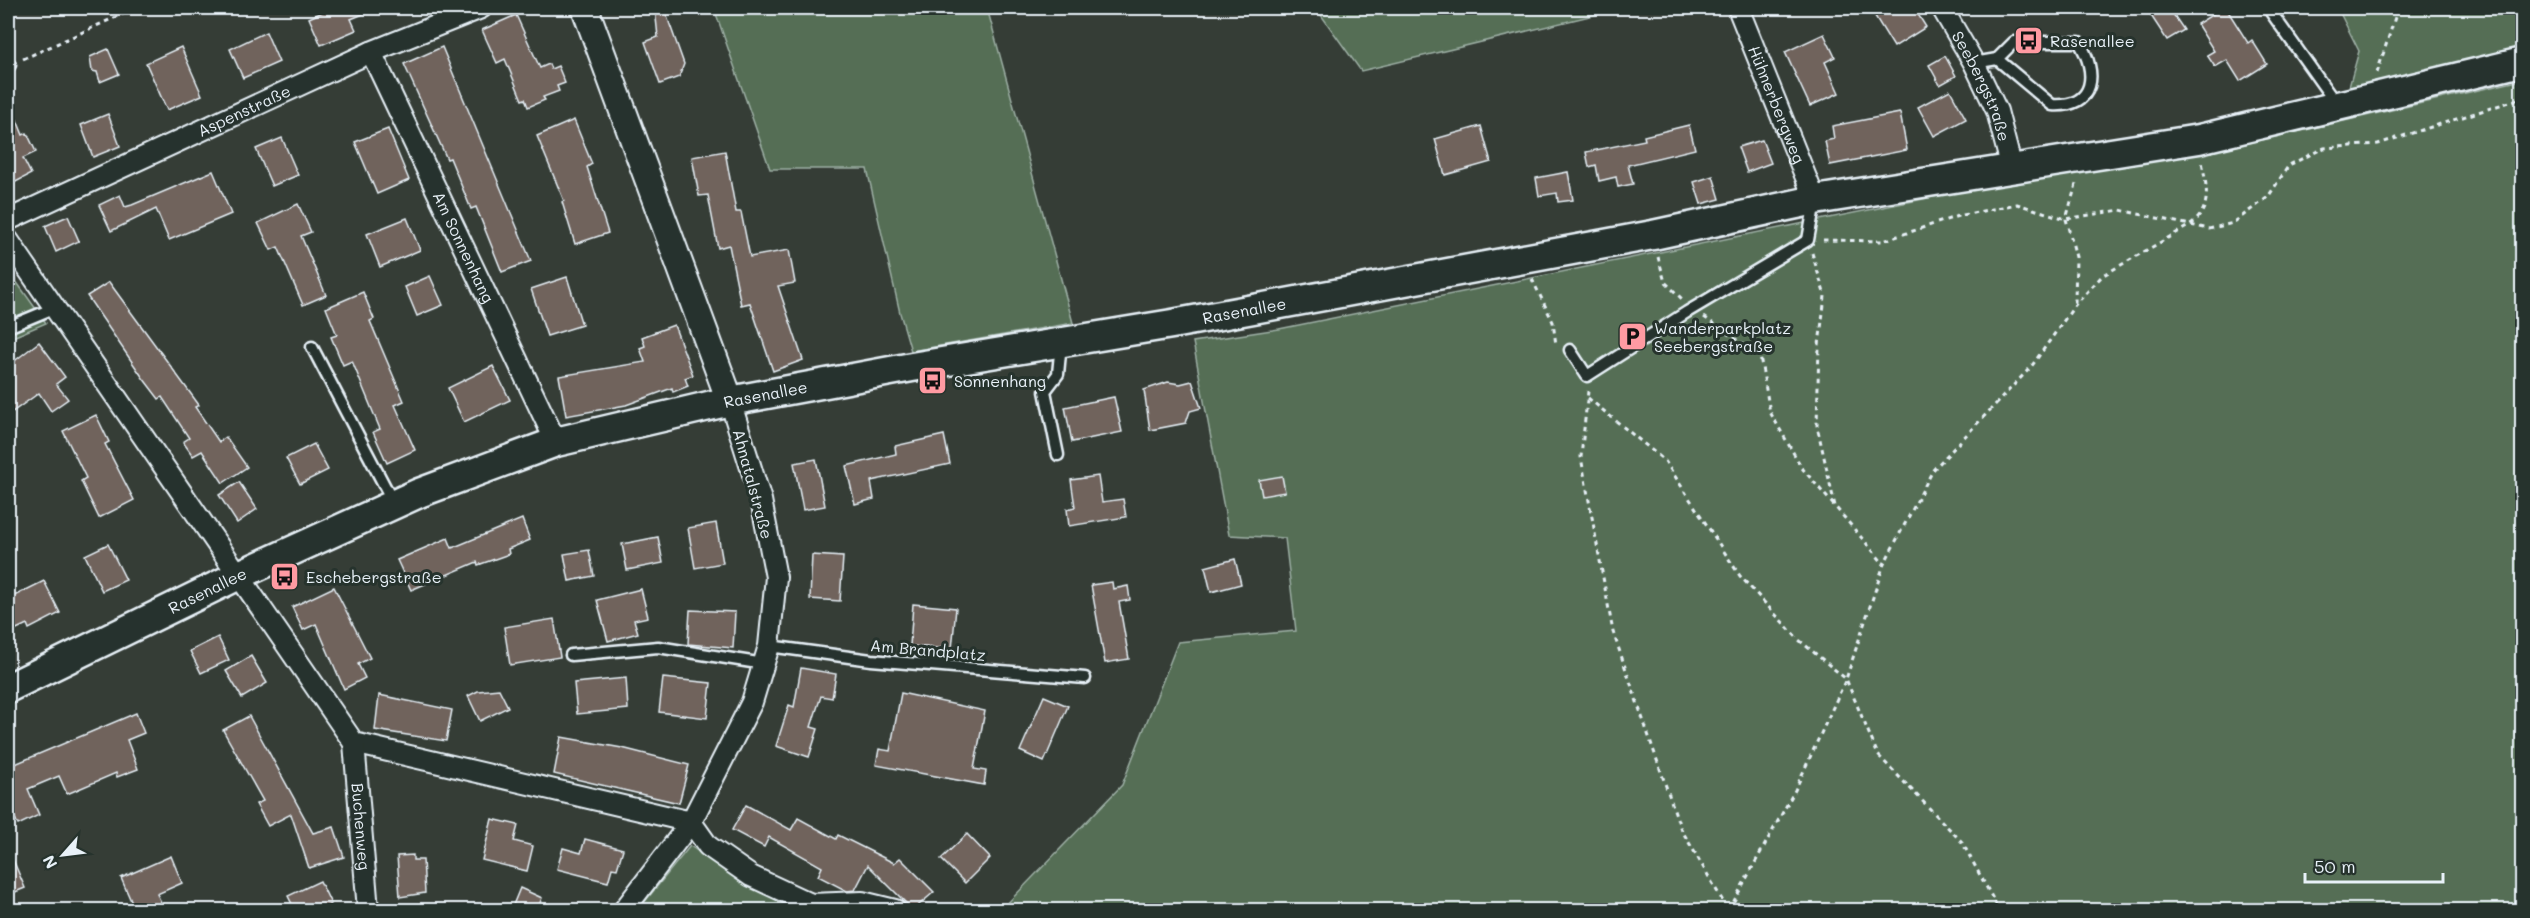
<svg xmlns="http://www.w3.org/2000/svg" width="2530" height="918" font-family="Mali,sans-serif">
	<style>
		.green { fill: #546e54; stroke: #9eb0a6; stroke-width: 1.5 }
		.building { fill: #6f635c; stroke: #e8f1f8; stroke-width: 1.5 }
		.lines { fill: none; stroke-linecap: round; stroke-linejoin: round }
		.service-casing { stroke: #e8f1f8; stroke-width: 15 }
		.minor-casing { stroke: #e8f1f8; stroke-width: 24 }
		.tertiary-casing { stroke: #e8f1f8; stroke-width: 30 }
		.secondary-casing { stroke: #e8f1f8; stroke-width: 33 }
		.path { stroke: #e8f1f8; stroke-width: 3; stroke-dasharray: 4.5 4.5; stroke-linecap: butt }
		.service { stroke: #26332d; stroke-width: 10 }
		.minor { stroke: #26332d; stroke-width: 20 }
		.tertiary { stroke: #26332d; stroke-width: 26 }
		.secondary { stroke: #26332d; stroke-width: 28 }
		.labels { text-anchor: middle; stroke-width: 6; stroke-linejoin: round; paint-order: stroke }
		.poi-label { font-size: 16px; fill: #e8f1f8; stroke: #26332d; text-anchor: start }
		.street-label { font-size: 16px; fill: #e8f1f8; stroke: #26332d }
	</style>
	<rect width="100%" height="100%" fill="#353d36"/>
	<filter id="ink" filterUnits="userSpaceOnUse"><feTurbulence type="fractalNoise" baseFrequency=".0167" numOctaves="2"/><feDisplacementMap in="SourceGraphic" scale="12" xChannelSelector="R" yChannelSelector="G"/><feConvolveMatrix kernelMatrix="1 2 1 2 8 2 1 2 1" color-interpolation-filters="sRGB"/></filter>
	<g filter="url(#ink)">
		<g class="green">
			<path d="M714,8H987L1073,323L911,351L900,313L867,169H770Z"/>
			<path d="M1316,8H1623L1361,71Z"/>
			<path d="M2342,8H2522V48L2393,81L2349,87L2359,51L2339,11Z"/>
			<path d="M2522,80V910H1001L1122,785L1178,642L1296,631L1285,538L1229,535L1193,342L1279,329L1943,195L2236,146Z"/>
			<path d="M8,270L46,323L8,339Z"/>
			<path d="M690,846L726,870L811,910H638Z"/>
		</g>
		<g class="building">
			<path d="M332,8H378L351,19L356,30L321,45L309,18Z"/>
			<path d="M655,8H664L684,64L679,77L660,84L645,42L658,37Z"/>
			<path d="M1870,8H1914L1926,27L1894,47Z"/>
			<path d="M2146,8H2169L2184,30L2167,40Z"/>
			<path d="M2223,8H2226L2248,43L2252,40L2267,64L2240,81L2227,60L2215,67L2207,55L2214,51L2197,24Z"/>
			<path d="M516,15L540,68L549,64L551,69L558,66L565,83L557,86L559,91L543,97L545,100L528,107L525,99L522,100L505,59L497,63L482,30Z"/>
			<path d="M266,32L279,62L243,78L230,49Z"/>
			<path d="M1824,34L1835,57L1825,62L1839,93L1810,106L1785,52Z"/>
			<path d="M181,47L202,95L167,110L146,63Z"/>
			<path d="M442,47L531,261L502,272L476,207L471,209L450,158L447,159L404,64Z"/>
			<path d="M108,49L119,74L100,82L97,72L92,71L90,57Z"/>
			<path d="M1945,56L1956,76L1940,85L1929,65Z"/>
			<path d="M1950,90L1966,119L1934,136L1918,107Z"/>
			<path d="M8,98L23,135L27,133L36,152L23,158L31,174L8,186Z"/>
			<path d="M1900,113L1907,150L1830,165L1825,141L1834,139L1832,126Z"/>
			<path d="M108,114L120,146L93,157L81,125Z"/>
			<path d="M574,120L592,164L587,167L608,233L575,244L562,202L564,201L537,136Z"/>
			<path d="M1689,125L1695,149L1628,165L1633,184L1618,187L1616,177L1599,181L1596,165L1589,167L1586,152L1645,140L1644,136Z"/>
			<path d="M1481,126L1491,162L1445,175L1435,139Z"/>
			<path d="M388,129L409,180L377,194L355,142Z"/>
			<path d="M282,138L298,175L272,186L256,149Z"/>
			<path d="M1762,140L1771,163L1747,172L1738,147Z"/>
			<path d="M725,151L736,212H741L750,257L789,250L795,283L778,286L803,360L773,371L750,303L741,305L729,245L718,248L708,195L699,196L692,157Z"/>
			<path d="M213,171L231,214L169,240L156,209L111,231L99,205L120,195L125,207L132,205Z"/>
			<path d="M1568,172L1573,200L1558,202L1557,193L1539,196L1536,178Z"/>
			<path d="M1713,176L1720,199L1701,204L1694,182Z"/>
			<path d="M298,204L311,232L301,236L326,295L303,305L278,247L271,250L258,223Z"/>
			<path d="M68,216L79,241L56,252L45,226Z"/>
			<path d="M407,218L420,250L380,267L367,234Z"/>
			<path d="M430,276L443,305L417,316L405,287Z"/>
			<path d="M567,277L582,325L547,336L531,289Z"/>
			<path d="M109,282L199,405L195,407L219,442L226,437L247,467L223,483L202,451L193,456L183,442L189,438L162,397L159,399L143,378L87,296Z"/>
			<path d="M363,292L374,319L370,321L404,401L395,405L415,450L387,463L373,432L380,429L352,361L343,365L331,337L337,335L326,308Z"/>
			<path d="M674,325L693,375L685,378L688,386L673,392L672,388L626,405L566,416L559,376L645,362L640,348L645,346L642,337Z"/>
			<path d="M39,342L65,377L56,384L68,399L51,411L39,393L8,415V366Z"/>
			<path d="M493,366L510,400L464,422L448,388Z"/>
			<path d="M1192,381L1201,408L1190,411L1186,423L1150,430L1144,390L1168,382L1180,384Z"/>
			<path d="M1114,397L1122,432L1072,442L1065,407Z"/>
			<path d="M96,415L109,442L105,444L134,500L99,518L81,481L86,478L63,431Z"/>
			<path d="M944,435L950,464L871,481L874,499L855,504L846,466L896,454L895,446Z"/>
			<path d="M314,444L328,470L300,484L286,458Z"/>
			<path d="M816,459L825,506L803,510L794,463Z"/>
			<path d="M1098,476L1102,502L1123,499L1126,517L1069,526L1067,509L1075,507L1071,480Z"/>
			<path d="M1282,476L1285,492L1262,496L1259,480Z"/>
			<path d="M239,482L257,509L237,523L219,495Z"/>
			<path d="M522,519L530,540L508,549L509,554L478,565L477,562L411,590L397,560L448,538L452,548Z"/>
			<path d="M716,523L723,563L695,568L688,528Z"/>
			<path d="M658,537L663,563L627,570L622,544Z"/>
			<path d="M108,544L126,580L102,591L85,555Z"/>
			<path d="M589,550L594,576L569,581L564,554Z"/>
			<path d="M812,555L843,557L840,601L810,599Z"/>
			<path d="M1235,559L1241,584L1211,592L1205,567Z"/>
			<path d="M44,581L60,613L29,629L27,624L8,633V599Z"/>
			<path d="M1112,582L1113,589L1128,586L1130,600L1119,602L1129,659L1105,663L1091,585Z"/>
			<path d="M334,587L370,658L358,664L365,678L344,689L316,624L303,630L292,607Z"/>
			<path d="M641,589L648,617L634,620L638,633L608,641L597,600Z"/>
			<path d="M913,604L956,608L952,649L910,646Z"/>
			<path d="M690,610L735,612L733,648L688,644Z"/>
			<path d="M554,619L560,657L510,665L504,627Z"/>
			<path d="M218,637L229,660L201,673L190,651Z"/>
			<path d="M251,656L267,683L242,698L226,671Z"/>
			<path d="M801,668L836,674L832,698L821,696L811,727L818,729L809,757L776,746L789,705L794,707Z"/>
			<path d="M626,678L628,709L577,714L574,683Z"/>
			<path d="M663,678L711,683L707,718L659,712Z"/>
			<path d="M499,689L508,707L480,721L468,696L478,691Z"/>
			<path d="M901,693L985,711L974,769L986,771L984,785L876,765L879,749L890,751Z"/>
			<path d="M379,695L452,710L446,741L375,730Z"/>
			<path d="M1044,696L1068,706L1044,762L1020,751Z"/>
			<path d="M136,713L144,733L127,740L138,769L117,777L116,773L67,794L59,776L28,789L39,815L18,825L8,802V767Z"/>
			<path d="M249,716L313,833L334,827L344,857L309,868L291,814L268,826L256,804L263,801L223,730Z"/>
			<path d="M561,737L622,748L689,765L679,803L554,774Z"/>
			<path d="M746,805L791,830L798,818L836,839L838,835L894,863L900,858L934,892L913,910L868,865L855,890L847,891L818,876L822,867L769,837L764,847L732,830Z"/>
			<path d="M492,819L518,825L514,841L533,846L527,871L482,860Z"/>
			<path d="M967,834L990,858L965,883L941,859Z"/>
			<path d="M585,839L623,849L617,869L612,868L608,882L557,869L563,848L581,853Z"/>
			<path d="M8,848L25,888L8,895Z"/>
			<path d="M413,855V860H423L425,893L400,897L397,856Z"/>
			<path d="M171,856L182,883L157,894L165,910H135L121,878Z"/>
			<path d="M320,881L331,904L319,910H295L288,896Z"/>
			<path d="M520,888L542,898L537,910H511Z"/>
		</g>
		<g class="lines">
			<defs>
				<g id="service">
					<path d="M2268,8L2337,105"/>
					<path d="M1974,63L1997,59L2014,42H2079C2098,72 2096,108 2052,105L1997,59"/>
					<path d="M8,66L10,65"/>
					<path d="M8,327L54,308"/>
					<path d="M312,347L394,504"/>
					<path d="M1570,350L1587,376L1687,312L1808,240L1815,201"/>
					<path d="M1058,455L1045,391L1058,374L1061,343"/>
					<path d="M769,646L871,660L1085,678"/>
					<path d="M571,655L658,647L764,664"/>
				</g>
				<g id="minor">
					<path id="s1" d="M1738,8L1815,200"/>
					<path id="s2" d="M1942,8L1974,63L1997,111L2012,169"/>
					<path id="s3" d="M371,52L556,442"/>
					<path id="s4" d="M8,220L371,52L481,8"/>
					<path d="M8,240L354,743L691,822L708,846L751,876L811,904L862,902L895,910"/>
					<path id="s5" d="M354,743L368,910"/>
					<path d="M624,910L691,822L752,702L769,646L776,577L761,500L730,401"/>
				</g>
				<path id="tertiary" d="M585,8L730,401"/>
				<g id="secondary">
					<path id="s6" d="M8,688L237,576L419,493L556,442L730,401L912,367L1172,324L1653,235L1815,200L2199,139L2522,62"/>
				</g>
			</defs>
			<use href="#service" class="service-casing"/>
			<use href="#minor" class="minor-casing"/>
			<use href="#tertiary" class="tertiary-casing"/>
			<use href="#secondary" class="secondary-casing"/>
			<g class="path">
				<path d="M23,59L136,8"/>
				<path d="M2377,73L2398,8"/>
				<path d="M1823,240L1883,241L1958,216L2017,204L2066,219L2120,210L2209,229L2233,223L2268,197L2289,165L2324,148L2378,144L2522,98"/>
				<path d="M1812,253L1825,296L1819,345L1817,426L1835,506"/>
				<path d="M1658,257L1665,282L1682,299"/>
				<path d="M1532,279L1553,322L1556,345"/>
				<path d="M2075,303L2076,257L2066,219L2077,181"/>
				<path d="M1704,317L1760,356L1770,412L1802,468L1884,564"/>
				<path d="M1588,391L1581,457L1613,632L1680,827L1728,910"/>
				<path d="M1588,398L1665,461L1740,576L1799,640L1846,679L1878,755L1962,842L1999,910"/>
				<path d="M1729,910L1795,790L1846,679L1884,564L1933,470L2031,367L2075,305L2102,276L2192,224C2213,206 2206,186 2202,161"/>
			</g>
			<use href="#service" class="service"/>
			<use href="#minor" class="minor"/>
			<use href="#tertiary" class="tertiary"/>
			<use href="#secondary" class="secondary"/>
		</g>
	</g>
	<defs>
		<symbol id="bus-square" viewBox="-11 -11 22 22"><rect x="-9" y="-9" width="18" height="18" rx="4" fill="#ff9aa2" stroke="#26332d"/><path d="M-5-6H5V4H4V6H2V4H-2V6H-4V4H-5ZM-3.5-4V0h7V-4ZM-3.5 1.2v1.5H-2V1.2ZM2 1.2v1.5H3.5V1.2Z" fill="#111"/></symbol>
		<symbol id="parking-square" viewBox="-11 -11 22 22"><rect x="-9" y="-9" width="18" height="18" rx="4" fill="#ff9aa2" stroke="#26332d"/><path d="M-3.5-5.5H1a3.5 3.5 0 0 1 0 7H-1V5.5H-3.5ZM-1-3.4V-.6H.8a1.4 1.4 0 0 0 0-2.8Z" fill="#111"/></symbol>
	</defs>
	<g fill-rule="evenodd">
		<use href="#bus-square" x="2012" y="24" width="33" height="33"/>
		<use href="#parking-square" x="1616" y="320" width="33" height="33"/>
		<use href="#bus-square" x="916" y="364" width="33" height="33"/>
		<use href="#bus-square" x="268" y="560" width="33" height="33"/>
	</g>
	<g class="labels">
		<g class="poi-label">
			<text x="2050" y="47">Rasenallee</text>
			<text x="1654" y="334">Wanderparkplatz<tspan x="1654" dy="18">Seebergstraße</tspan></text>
			<text x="954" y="387">Sonnenhang</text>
			<text x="306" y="583">Eschebergstraße</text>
		</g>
		<g class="street-label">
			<text dy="6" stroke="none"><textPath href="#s2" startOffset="88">Seebergstraße</textPath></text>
			<text dy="6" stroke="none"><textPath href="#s1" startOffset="104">Hühnerbergweg</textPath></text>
			<text dy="6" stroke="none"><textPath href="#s4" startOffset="260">Aspenstraße</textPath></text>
			<text dy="6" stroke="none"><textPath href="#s3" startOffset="216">Am Sonnenhang</textPath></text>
			<text dy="6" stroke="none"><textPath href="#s6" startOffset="1302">Rasenallee</textPath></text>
			<text dy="6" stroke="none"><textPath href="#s6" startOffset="816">Rasenallee</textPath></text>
			<text transform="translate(753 484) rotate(75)" y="6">Ahnatalstraße</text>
			<text dy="6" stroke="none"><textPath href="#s6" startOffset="222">Rasenallee</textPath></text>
			<text transform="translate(928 650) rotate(5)" y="6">Am Brandplatz</text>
			<text dy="6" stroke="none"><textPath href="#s5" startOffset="84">Buchenweg</textPath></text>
		</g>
	</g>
	<rect width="2530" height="918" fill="none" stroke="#26332d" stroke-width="30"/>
	<rect x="15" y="15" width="2500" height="888" fill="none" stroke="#e8f1f8" stroke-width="2" filter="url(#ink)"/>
	<g transform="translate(63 855) rotate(242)" stroke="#26332d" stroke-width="4.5" paint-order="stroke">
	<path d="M0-4.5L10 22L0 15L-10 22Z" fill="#e8f1f8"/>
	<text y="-9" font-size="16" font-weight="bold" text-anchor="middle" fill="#e8f1f8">N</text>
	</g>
	<path d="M2305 873v9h138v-9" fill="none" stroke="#e8f1f8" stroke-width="3"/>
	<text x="2314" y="873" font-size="18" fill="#e8f1f8" stroke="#26332d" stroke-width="4.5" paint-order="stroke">50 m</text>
</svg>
